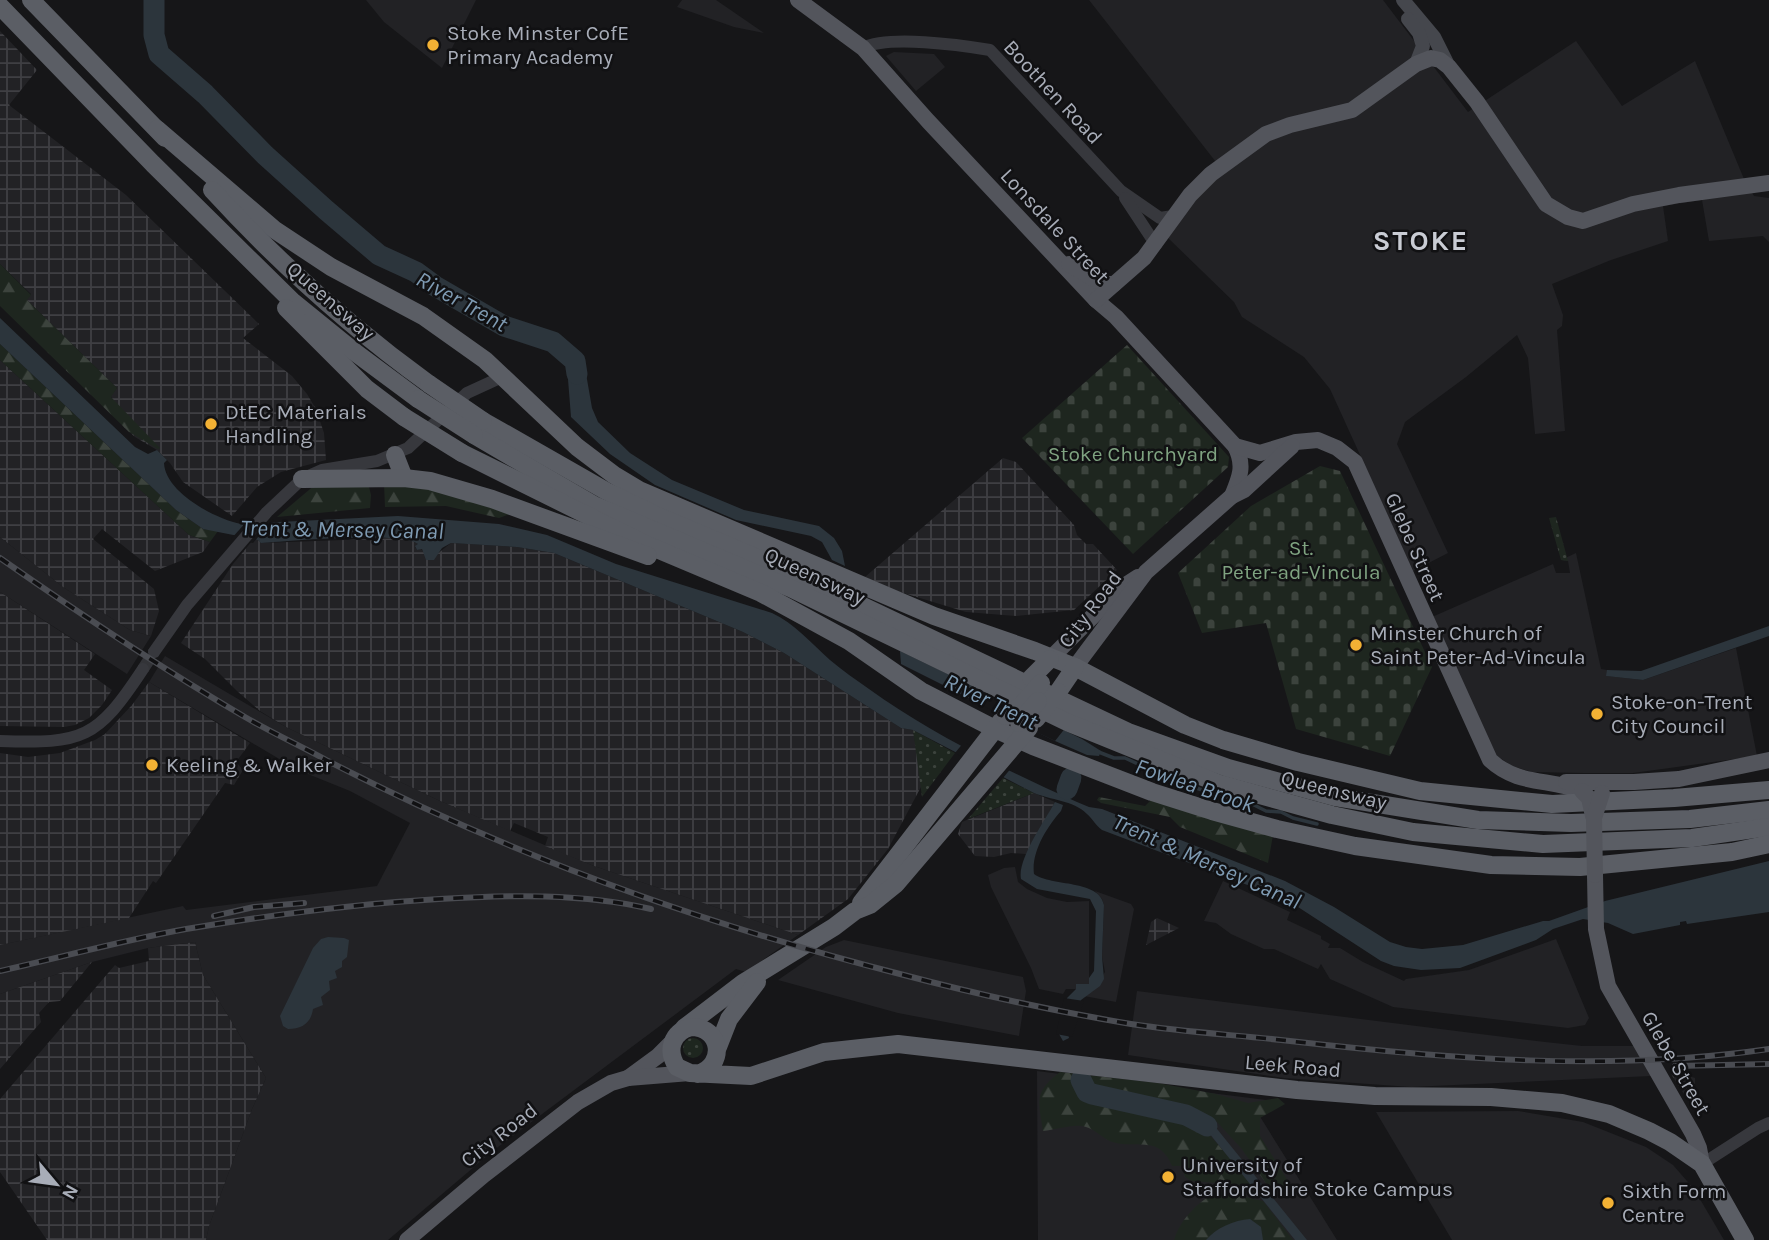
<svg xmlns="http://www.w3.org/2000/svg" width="1769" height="1240" font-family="Karla,sans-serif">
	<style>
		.built { fill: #222225 }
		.industrial { fill: url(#industrial-grid) }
		.grass { fill: url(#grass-dots) }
		.forest { fill: url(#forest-firs) }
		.cemetery { fill: url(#cemetery-stones) }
		.water { fill: #2c353c }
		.pier { fill: #161618 }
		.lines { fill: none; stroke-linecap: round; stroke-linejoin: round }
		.stream { stroke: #2c353c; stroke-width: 3.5 }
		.river { stroke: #2c353c; stroke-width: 21 }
		.tertiary-tunnel { stroke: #333438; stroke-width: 12; stroke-dasharray: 12 6; stroke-linecap: butt }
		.tertiary { stroke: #37383d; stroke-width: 12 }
		.secondary { stroke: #45474d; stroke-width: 14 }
		.primary { stroke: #53555c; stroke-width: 16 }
		.trunk { stroke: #5b5e65; stroke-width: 18 }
		.rail-casing { stroke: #4a4c52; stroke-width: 6 }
		.rail { stroke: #111113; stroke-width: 3.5; stroke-dasharray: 10; stroke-linecap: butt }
		.primary-bridge { stroke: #53555c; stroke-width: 16 }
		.trunk-bridge { stroke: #5b5e65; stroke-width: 18 }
		.poi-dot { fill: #f2b134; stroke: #111113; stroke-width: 2.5 }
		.labels { text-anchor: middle; stroke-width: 5; stroke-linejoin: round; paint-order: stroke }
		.poi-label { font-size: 21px; fill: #a8adb8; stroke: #111113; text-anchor: start }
		.street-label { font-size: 21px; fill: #a8adb8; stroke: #111113 }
		.park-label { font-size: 21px; fill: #7fa381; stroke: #111113 }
		.water-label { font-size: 23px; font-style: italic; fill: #7f9bb3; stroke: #111113 }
		.district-label { font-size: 28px; font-weight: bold; letter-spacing: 2px; fill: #c9ccd4; stroke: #111113 }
	</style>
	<defs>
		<pattern id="industrial-grid" width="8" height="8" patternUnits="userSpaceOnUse" patternTransform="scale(1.75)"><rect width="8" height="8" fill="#222225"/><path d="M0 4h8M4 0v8" fill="none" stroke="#3f3f43"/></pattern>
		<pattern id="grass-dots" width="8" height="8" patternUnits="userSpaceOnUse" patternTransform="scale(1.75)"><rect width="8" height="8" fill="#1e261f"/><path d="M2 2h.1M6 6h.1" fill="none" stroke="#3c433d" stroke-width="1.8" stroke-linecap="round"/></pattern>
		<pattern id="forest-firs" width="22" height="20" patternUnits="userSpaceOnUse" patternTransform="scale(1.75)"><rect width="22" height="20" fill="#1e261f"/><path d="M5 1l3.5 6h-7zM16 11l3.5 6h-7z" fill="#3c433d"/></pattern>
		<pattern id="cemetery-stones" width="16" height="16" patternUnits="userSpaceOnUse" patternTransform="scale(1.75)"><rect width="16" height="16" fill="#1e261f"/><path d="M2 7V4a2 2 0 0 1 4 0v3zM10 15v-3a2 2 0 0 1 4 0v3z" fill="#3c433d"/></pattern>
	</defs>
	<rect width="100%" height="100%" fill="#161618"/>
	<g class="built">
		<path d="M366,0H476L442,68L384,22Z"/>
		<path d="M682,0H716L764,33L734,27L677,7Z"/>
		<path d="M1089,0H1383L1468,112L1576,41L1622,106L1695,61L1744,179L1754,196L1769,198V242L1763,236L1709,241L1702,200L1663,206L1668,241L1611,260L1552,284L1563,315L1562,326L1557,330L1565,431L1535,434L1528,358L1517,335L1466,377L1405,422L1397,444L1448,553L1413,571L1330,389L1304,357L1242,317L1234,302L1166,236L1184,208L1223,171Z"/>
		<path d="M894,52L934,54L945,67L916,91L886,56Z"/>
		<path d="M0,537L63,587L130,630L151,636L127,674L0,592Z"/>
		<path d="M1576,553L1601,669L1607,670V676L1643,680L1736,648L1757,756L1633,773H1583L1532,772L1512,766L1494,754L1432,617L1553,564L1556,573H1570L1568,561L1561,560Z"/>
		<path d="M165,656L286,727L438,800L594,866L798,935L746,972L736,969L494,1150L388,1240H206L209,1226L252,1109L266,1078L203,975L195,942L148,948L92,962L0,994V945L183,906L186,910L377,886L410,823L350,791L298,770L149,682Z"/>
		<path d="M1015,867L1018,882L1027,889L1047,898L1067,902L1089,901V984L1076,989H1066L1063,994L1039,989L1031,968L991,887L988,875L1004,868Z"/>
		<path d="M1223,881L1290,912L1287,920L1321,936V939L1330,944L1328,948H1340L1363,962L1404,981L1406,979L1469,970L1556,939L1589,1018L1585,1025L1568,1028L1393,1007L1330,979L1321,964L1318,969L1274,949H1264L1231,934L1216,923L1204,921Z"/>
		<path d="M1095,891L1131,904L1134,909L1116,1002L1084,996L1094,990L1105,972L1102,956L1104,905L1102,899Z"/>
		<path d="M844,940L1023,977L1026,991L1019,1036L898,1013L778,980L826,947Z"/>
		<path d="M1137,991L1545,1042L1582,1046H1634L1651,1076L1411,1087L1284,1078L1128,1055Z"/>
		<path d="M1037,1071L1281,1102L1259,1115L1337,1240H1038Z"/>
		<path d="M1518,1111L1583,1122L1646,1147L1673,1165L1694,1189L1724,1240H1452L1376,1112Z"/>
	</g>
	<g class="industrial">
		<path d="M0,31L37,70L9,105L126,195L259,324L243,338L292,376L307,394L316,409L324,433L326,460L281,472L257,487L232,516L183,482L170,463L157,450L135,437L124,427L111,396L117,388L27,300L31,294L0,264Z"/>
		<path d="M0,360L189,535L210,542L203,552L155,571L102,529L93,539L154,589L159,611L151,636L130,630L63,587L0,537Z"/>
		<path d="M1003,458L1016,462L1074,525L1077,535L1086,544H1093L1117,570L1074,610L1016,616L966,612L897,591L865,577Z"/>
		<path d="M399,538L414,541L419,545L415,547L417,550L421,549L424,552L436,555L451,543L517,547L554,553L743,632L784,653L901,728L913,730L922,785L888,849L848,899L798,935L594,866L545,846L548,837L514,823L510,831L438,800L286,727L260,711L237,691L205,659L181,643L233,564L253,540H258L262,543Z"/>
		<path d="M0,592L95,654L84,670L112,690L102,705L89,718L75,725L64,727L0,726Z"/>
		<path d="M149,682L250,743L236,762L243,770L234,785L225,783L156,883L153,881L129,918L0,945V753L28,757L60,753L95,740L105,734L132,705Z"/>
		<path d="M1034,793L1055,802L1026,854L1011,853L994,857L975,856L958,834L962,822Z"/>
		<path d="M1157,918L1179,928L1146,945L1151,922Z"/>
		<path d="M195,942L203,975L266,1078L252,1109L209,1226L206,1240H47L0,1172V1099L115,965L119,968L149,961L148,948Z"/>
		<path d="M92,962L60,1001L49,1002L39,1013L41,1022L0,1069V994Z"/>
		<path d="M1671,1074H1681L1695,1078V1085L1691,1091L1684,1094Z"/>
	</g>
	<g class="grass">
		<path d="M1556,517L1568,561L1561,560L1549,518Z"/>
		<path d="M913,730L955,753L922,797Z"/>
		<path d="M1003,778L1034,793L968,819Z"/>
		<circle cx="693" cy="1048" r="10"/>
	</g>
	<g class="forest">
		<path d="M0,264L31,295L27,300L117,388L111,397L160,448L158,449L129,432L0,306Z"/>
		<path d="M0,344L176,510L203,529L218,531L210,542L189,535L0,360Z"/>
		<path d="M415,481L510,514L499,518L446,506L385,507L384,483Z"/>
		<path d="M368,483L371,495L370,508L277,517L316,484Z"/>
		<path d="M1099,797L1145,806L1151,800L1273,835L1268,863L1180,827L1170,817L1101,803L1097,800Z"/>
		<path d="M1060,1072L1158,1083L1216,1094L1248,1103L1278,1098L1285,1104L1260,1118V1136L1288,1181L1291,1192L1270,1189L1241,1148L1216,1121L1114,1097L1090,1086L1086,1082L1081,1080L1077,1086L1080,1094L1089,1099L1163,1115L1204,1129L1255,1186L1192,1181L1185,1177L1182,1166H1172C1160,1136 1140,1148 1116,1143C1102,1140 1095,1127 1081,1126C1069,1125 1055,1130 1043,1131C1038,1100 1034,1092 1060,1072Z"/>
		<path d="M1218,1191L1263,1201L1293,1240H1174C1180,1219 1199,1201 1218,1191Z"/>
	</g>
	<g class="cemetery">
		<path d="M1127,345L1229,457L1228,467L1133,554L1022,438Z"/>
		<path d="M1320,466L1340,471L1432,667L1390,756L1296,729L1266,623L1202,633L1178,573L1251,506Z"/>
	</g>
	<g class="water">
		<path d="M0,318L135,447L148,454L157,450L167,460L164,463C165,492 215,519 241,524L398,516L499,524L547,535L616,564L772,613C794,623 812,644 830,660C842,670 856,680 869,689C932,734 1005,770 1077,802L1089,807L1102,809L1285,881L1334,907L1390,942L1406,947L1422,949L1463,945L1543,921H1549L1605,901L1769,861V912L1687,924L1686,921L1680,922V925L1633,934L1608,923L1583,919L1553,929L1536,940L1460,968L1421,970L1394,966L1381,961L1298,907L1266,892L1102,830C1095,825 1093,819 1087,814C1073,800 1050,800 1034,793L913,730L901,728L784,653L743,632L554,553L517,547L451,543L442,548L434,560H426L422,549L417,550L415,546L418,544C402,531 288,541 261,543L258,540L203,529L176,510L0,344Z"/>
		<path d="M563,342L584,362L592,408L598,422L630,453L672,480L744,510L819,526L834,538L842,551L845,566L832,560L822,542L811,536L736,520L655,485L610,454L571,417L566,354Z"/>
		<path d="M1769,626V636L1643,680L1606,676L1607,670L1641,671Z"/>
		<path d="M900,651L1082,739L1101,751L1099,756L1087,755L1055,741L901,664Z"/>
		<path d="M1055,802L1063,805L1061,811C1047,827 1031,852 1034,874C1052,887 1099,879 1104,905L1102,956L1104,979L1100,986L1081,1000L1068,1033L1069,1038L1063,1041L1059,1034L1067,998L1076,989V984H1089V978L1094,971L1096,911L1090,899L1037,889L1021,879C1017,860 1045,820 1055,802Z"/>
		<path d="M328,937L344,938L349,940L347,957L342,961V967L335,971L337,978L329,981L330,990L321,997L323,1005L313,1009C311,1023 302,1029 288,1029L283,1026L280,1016L313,948L321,939Z"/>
		<path d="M1180,1107L1197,1112L1213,1124L1307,1240H1295L1209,1133L1194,1124L1183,1120Z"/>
		<path d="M1250,1219L1261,1227L1263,1240H1206C1216,1228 1234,1220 1250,1219Z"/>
	</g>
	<g class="pier">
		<path d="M274,519L253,543L231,539L248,520Z"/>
		<path d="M987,688L1066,727L1055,741L975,702Z"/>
		<path d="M964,742L1012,767L1003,778L955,753Z"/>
		<path d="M1064,998L1084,1001L1072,1037L1056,1034Z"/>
	</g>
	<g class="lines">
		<path class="stream" d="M1096,751L1114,758H1125L1166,777L1202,790L1216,792L1233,800L1252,804L1266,811L1281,812L1293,818L1317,824"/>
		<g class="river">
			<path d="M154,0V35L159,54L205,94L265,155L326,210L379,255L416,272L435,286L504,326L553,342L575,361L577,374"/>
			<path d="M1067,789L1071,778"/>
			<path d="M1081,1080L1087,1092L1092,1094L1186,1115L1207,1126"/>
		</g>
		<path class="tertiary-tunnel" d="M143,669L154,652"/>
		<g class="tertiary">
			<path d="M863,48C888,35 960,45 990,50L1121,191L1160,218L1173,216"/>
			<path d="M1125,198L1156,245"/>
			<path d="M154,652L187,605L267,512L302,479L322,470L377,461L408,448L467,393L504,376"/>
			<path d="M0,741C83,744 97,739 143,669"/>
			<path d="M1702,1164L1758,1128L1769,1123"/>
		</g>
		<g class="secondary">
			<path d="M1403,0L1434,37L1449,67"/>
			<path d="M1408,19L1419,33L1423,46L1416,64"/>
		</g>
		<g class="primary">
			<path d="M798,0L863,48L928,121L1096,300L1116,317L1235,446C1245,465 1240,477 1232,496"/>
			<path d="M1069,264L1103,284H1114"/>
			<path d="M1096,300L1144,258L1190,195L1211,174L1266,134L1290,125L1352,110L1416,64L1431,58L1440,60L1449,67L1477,102L1546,204L1568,217L1583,221L1633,204L1679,195L1769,183"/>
			<path d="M1235,446L1260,453L1296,442L1318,440L1337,448L1355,462L1490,760C1518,786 1548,778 1582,791"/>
			<path d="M1050,659L1121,588L1138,577"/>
			<path d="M1075,667L1146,572L1232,496L1244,490L1292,446"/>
			<path d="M1566,782H1634L1679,779L1769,760"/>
			<path d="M1595,875L1596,929L1608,986L1693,1134L1699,1148L1702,1164"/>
			<path d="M628,1078L658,1056L673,1041"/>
			<path d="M407,1240L484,1175L578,1102L611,1083L628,1078L690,1073"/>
		</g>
		<g class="trunk">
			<path d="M31,0L165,138"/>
			<path d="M0,6L153,164L292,301L356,353L418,399"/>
			<path d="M157,129L275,230L331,267L423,316L485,360L577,447L614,475L639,490L934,616L1035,651L1075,667L1185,725L1223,740L1298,762L1420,791L1552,804L1674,798L1769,790"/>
			<path d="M212,190C278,262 350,327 429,384"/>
			<path d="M286,308L367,389L404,417"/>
			<path d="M483,421L606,491L660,517L793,573L1128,732L1228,768L1335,797L1478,820L1571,823L1690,819L1769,810"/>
			<path d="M474,435L594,505L790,588L1069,723L1220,784L1332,815L1413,832L1543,844L1692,838L1769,827"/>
			<path d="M462,453L647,545L761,593L849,641L921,691L995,729L1033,746L1152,792L1212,811L1277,829L1355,846L1491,865L1580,867L1732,852L1769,844"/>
			<path d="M395,455L404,478"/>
			<path d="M302,479L404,478L430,481L492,499L648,556"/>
			<path d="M1031,678L1050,659"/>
			<path d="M1058,692L1075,667"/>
			<path d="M861,903L1002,720"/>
			<path d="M684,1028L743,983L834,927L855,911L870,905L896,884L1029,728"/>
			<path d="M718,1047L729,1019L757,982"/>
			<path d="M698,1074C726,1065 722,1027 691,1027C672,1032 666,1050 677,1067L690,1073L751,1076L824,1052L898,1044L1297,1090L1375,1096L1491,1097L1562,1103L1609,1114L1649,1131L1670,1142L1702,1164L1745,1240"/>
		</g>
		<defs>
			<g id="rail">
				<path d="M0,558C80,614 161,668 245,717C272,733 301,746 328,761C510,855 702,924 900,974C976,994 1053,1011 1131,1024C1183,1032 1237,1035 1290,1041C1447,1059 1612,1072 1769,1049"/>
				<path d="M214,916L254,907L304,903"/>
				<path d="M0,971C62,957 124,940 186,929C270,915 355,904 439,899C509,895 582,893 651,909"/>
				<path d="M1675,1066L1769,1064"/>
			</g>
		</defs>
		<use href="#rail" class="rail-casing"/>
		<use href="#rail" class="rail"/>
		<g class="primary-bridge">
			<path d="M1582,791L1589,798L1593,816"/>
			<path d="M1595,875L1594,818L1602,793"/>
		</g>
		<g class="trunk-bridge">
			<path d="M429,384L483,421"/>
			<path d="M418,399L474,435"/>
			<path d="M404,417L462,453"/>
			<path d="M1005,716L1021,706L1041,683"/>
			<path d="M1036,719L1058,692"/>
			<path d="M1019,723L1038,701"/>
		</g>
	</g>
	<g class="poi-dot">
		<circle cx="433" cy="45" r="7"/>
		<circle cx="211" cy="424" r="7"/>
		<circle cx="1356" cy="645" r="7"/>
		<circle cx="1597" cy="714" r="7"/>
		<circle cx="152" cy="765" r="7"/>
		<circle cx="1168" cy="1177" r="7"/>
		<circle cx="1608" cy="1203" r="7"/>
	</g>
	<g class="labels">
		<g class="poi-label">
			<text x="447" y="40">Stoke Minster CofE<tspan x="447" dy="24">Primary Academy</tspan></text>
			<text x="225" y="419">DtEC Materials<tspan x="225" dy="24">Handling</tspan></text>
			<text x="1370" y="640">Minster Church of<tspan x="1370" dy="24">Saint Peter-Ad-Vincula</tspan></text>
			<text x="1611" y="709">Stoke-on-Trent<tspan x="1611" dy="24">City Council</tspan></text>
			<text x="166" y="772">Keeling &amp; Walker</text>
			<text x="1182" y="1172">University of<tspan x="1182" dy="24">Staffordshire Stoke Campus</tspan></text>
			<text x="1622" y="1198">Sixth Form<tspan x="1622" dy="24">Centre</tspan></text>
		</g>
		<g class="street-label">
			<text transform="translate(1053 92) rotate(47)" y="7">Boothen Road</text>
			<text transform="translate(1055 226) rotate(47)" y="7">Lonsdale Street</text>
			<text transform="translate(331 301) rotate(41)" y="7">Queensway</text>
			<text transform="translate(1415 547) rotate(66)" y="7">Glebe Street</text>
			<text transform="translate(815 576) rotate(25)" y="7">Queensway</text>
			<text transform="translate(1090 609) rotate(-53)" y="7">City Road</text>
			<text transform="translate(1334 790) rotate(14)" y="7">Queensway</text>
			<text transform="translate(1676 1063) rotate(60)" y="7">Glebe Street</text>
			<text transform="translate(1293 1066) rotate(5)" y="7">Leek Road</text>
			<text transform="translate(499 1135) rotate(-38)" y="7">City Road</text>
		</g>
		<g class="park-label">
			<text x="1133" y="461">Stoke Churchyard</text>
			<text x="1301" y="555">St.<tspan x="1301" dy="24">Peter-ad-Vincula</tspan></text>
		</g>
		<g class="water-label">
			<text transform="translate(462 301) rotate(29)" y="8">River Trent</text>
			<text transform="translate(342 529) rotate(1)" y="8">Trent &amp; Mersey Canal</text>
			<text transform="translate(991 701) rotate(26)" y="8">River Trent</text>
			<text transform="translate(1195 785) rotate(19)" y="8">Fowlea Brook</text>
			<text transform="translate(1207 861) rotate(24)" y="8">Trent &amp; Mersey Canal</text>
		</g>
		<g class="district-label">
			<text x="1421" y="250">STOKE</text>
		</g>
	</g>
	<g transform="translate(56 1184) rotate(119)" stroke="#111113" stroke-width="5" paint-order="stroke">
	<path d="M0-5L12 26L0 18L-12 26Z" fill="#a8adb8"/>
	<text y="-10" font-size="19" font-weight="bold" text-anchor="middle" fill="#a8adb8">N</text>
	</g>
</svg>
